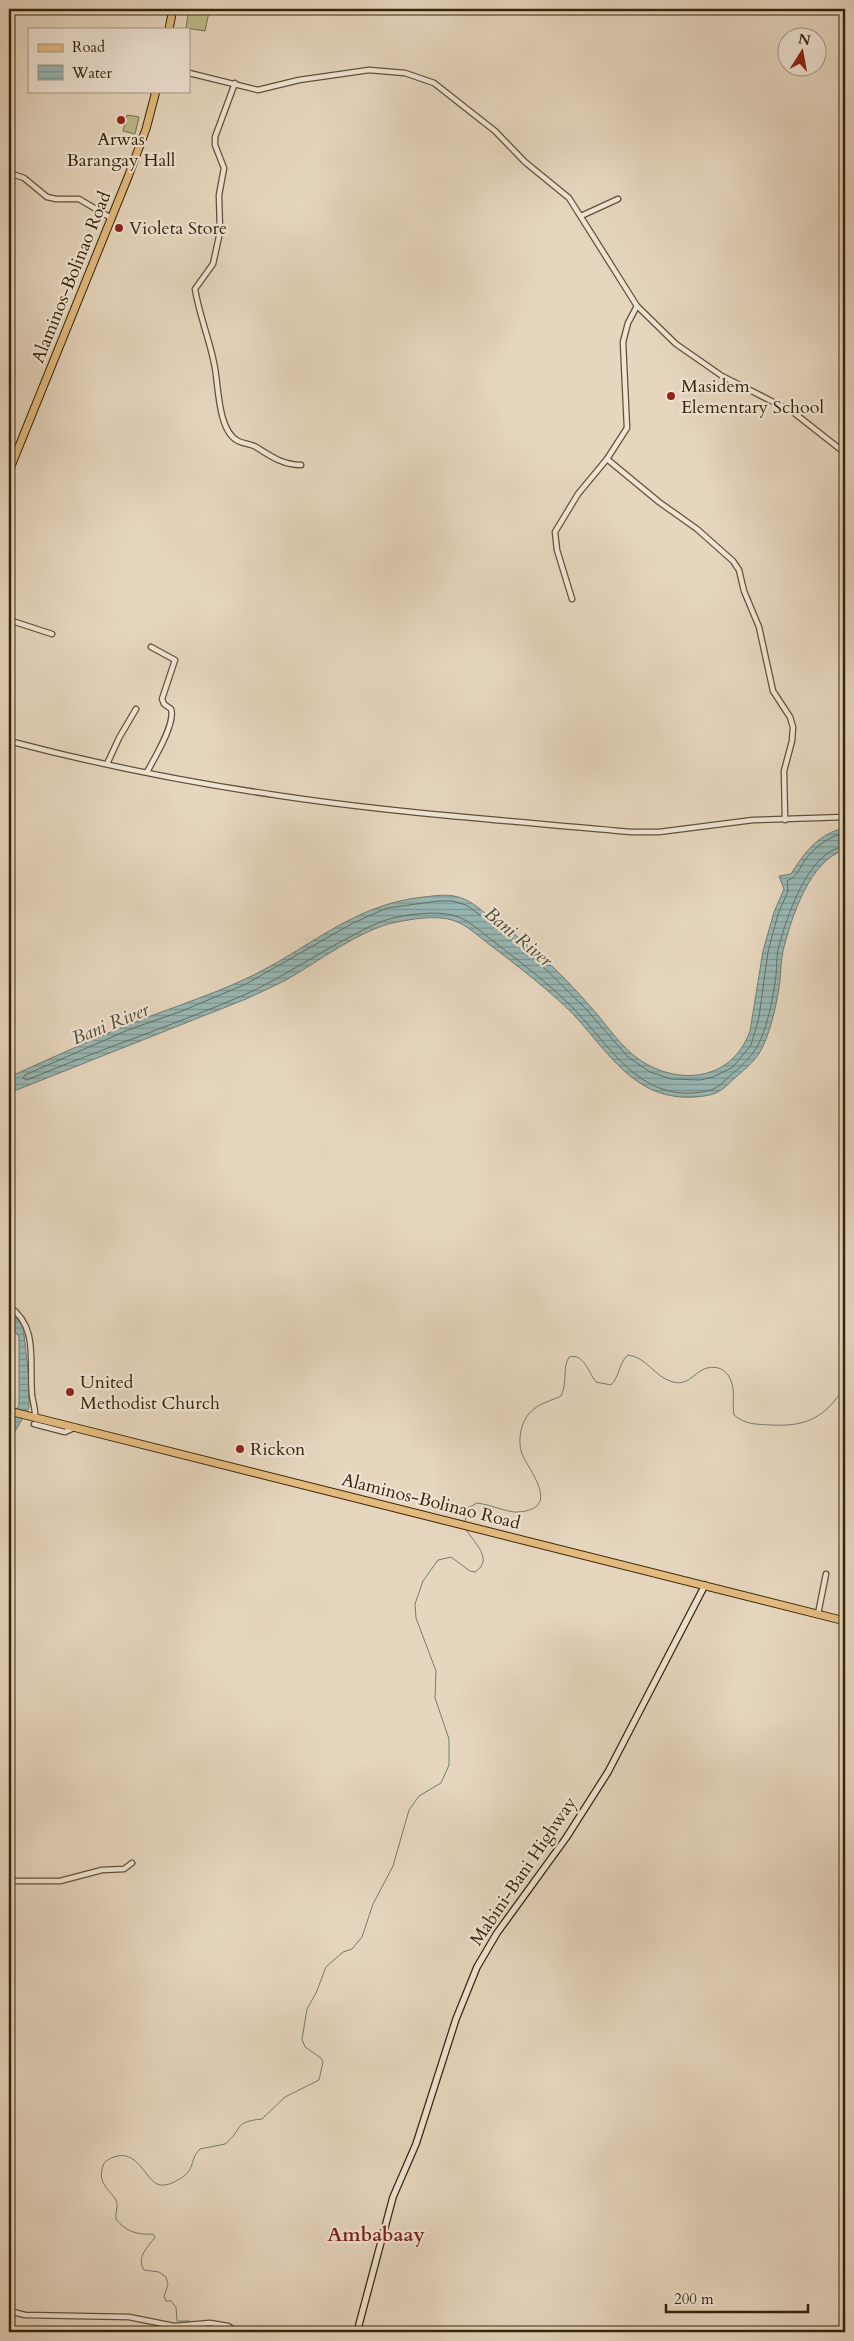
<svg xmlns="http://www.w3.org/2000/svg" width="854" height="2341" font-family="Cardo,serif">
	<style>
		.pitch { fill: #bdbc8c; stroke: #7a704a }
		.water { fill: url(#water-rules); stroke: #717d70 }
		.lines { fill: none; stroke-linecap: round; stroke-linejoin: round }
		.shore { stroke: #676e5e; stroke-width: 1 }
		.stream { stroke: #717d70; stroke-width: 1 }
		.minor-casing { stroke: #635135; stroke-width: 7 }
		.secondary-casing { stroke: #372507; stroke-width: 8 }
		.primary-casing { stroke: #372507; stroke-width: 9 }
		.minor { stroke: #efe4d5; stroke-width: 4.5 }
		.secondary { stroke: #efe4d5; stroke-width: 5.5 }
		.primary { stroke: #e3bb7f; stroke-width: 7 }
		.poi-dot { fill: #8f2418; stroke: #efe4d5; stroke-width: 2 }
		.labels { text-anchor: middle; stroke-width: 4.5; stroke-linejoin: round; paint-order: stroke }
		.poi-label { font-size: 18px; fill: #372507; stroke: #efe4d5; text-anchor: start }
		.street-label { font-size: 18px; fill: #372507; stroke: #efe4d5 }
		.water-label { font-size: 19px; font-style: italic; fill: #4f4a33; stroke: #efe4d5 }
		.quarter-label { font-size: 20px; font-weight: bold; fill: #7a1f14; stroke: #efe4d5 }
	</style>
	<defs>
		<pattern id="water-rules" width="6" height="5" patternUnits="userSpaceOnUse" patternTransform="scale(1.25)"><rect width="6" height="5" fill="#97b8b6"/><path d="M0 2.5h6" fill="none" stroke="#7c9592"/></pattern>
	</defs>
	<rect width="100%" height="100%" fill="#e6d6be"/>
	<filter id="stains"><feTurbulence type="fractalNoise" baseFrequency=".004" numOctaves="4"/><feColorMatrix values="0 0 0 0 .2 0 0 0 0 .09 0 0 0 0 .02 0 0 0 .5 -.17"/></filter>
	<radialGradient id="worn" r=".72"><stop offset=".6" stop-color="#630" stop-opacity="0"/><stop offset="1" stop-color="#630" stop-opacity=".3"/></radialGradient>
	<g class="pitch">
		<path d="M189,9L209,12L205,31L186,28Z"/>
		<path d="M127,115L139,117L135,134L123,131Z"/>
	</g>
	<g class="water">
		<path d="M845,828V850C809,860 791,919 783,951C781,960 781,971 780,980C778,999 771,1030 763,1046C757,1060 746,1068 736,1077C725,1087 720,1094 704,1096C635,1106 610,1052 569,1010C546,988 519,967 494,948C481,939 467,924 452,920C435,915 413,919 397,922C360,929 317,963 284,981C272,987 259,993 246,999L9,1093V1077C47,1060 86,1042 125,1026C164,1010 204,998 243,980C306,952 351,904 424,897C433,896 445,894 454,896C471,899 482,911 494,921C503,928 514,933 523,941C547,960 569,982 589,1005C603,1020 616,1040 632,1054C672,1087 731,1084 750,1031L763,951L774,912L784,889L779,876L791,874C804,853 819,833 845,828Z"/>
		<path d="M9,1310L23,1326L29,1379V1408L9,1441V1423L19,1405V1337L9,1323Z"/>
	</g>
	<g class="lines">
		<path class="shore" d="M845,833C829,836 815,847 805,860C799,869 797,877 787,881L788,891L778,914L768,952L759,1017L751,1045L733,1067L713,1077L700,1080L671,1079L650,1072L628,1057L585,1008L519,943L466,905L453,901H438L387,908L353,923L246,984L182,1011L128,1030L25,1075L23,1078L27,1080C98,1050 172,1026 244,995C280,979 313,956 348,938C363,930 377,922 393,918C410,914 435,911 452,915C467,918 481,932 493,941C520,962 548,983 572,1007C611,1046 640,1105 707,1091C720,1088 723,1081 733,1073C743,1065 751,1057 758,1045C767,1028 772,1002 775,983C777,972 776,961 778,950C786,919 807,851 845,846"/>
		<g class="stream">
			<path d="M465,1522L468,1508L477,1503C488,1504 509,1513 518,1512C562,1509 530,1472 522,1454C517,1440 521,1418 534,1409C541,1403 553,1400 561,1396C568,1381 562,1369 569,1357C584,1353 588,1372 596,1382L611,1385C620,1376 619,1362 628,1355C647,1357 654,1377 673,1382C689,1386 694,1372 707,1368C720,1365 729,1372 732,1384C735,1394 732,1404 734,1415C746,1425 756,1424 771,1425C807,1427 826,1417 845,1386"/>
			<path d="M187,2332L192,2326L190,2321H177L176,2307L171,2301H166L164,2296L168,2285L166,2277L159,2272L144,2270C136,2257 148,2247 155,2237L153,2234C138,2235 126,2232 116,2219C115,2212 119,2206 116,2200C109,2189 97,2183 103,2166C104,2161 109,2159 114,2157C137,2149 144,2177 157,2184C162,2186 167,2185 172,2183C199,2171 187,2162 200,2149L225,2144C244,2129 232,2122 262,2119L285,2097L319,2080L323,2062L321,2058L305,2047L302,2039L307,2009L316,1993L326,1967L343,1952L352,1949L362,1937L373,1904L393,1866L409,1810L419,1796L441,1783L449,1765V1739L435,1698L436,1671L416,1618L415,1604L423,1581L438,1560L451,1557L470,1571L475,1572C495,1559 473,1542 465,1528"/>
		</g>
		<defs>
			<g id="minor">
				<path d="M189,73L258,90L299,80L369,70L405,73L434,83L495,131L525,162L569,198L637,306L676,344L722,376L793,412L845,453"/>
				<path d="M235,83L215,137V145L224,168L219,195L220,232L213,264L195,289C199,314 209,338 214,363C219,384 217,430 238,441C244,444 251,444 256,447C272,457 283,465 301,465"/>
				<path d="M9,173L24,178L47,197L56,199H79L111,218"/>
				<path d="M581,216L618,199"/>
				<path d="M607,459L659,502L697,529L733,561L739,570L744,591L759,627L773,691L790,717L793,727L792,741L784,771L785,820"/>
				<path d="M572,599L557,550L555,532L578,494L607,459L627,428L623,342L628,323L637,306"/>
				<path d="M9,620L52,634"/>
				<path d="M9,741C96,764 186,782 275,795C393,813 513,821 632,832H659L753,820L845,817"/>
				<path d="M107,764L119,738L136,709"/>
				<path d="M147,772C154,759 176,723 171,709L164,704L162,699L175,660L151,647"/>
				<path d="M9,1306C39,1327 29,1363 32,1395C33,1403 36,1411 35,1418"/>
				<path d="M34,1424L65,1432L74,1428"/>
				<path d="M818,1614L826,1574"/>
				<path d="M9,1881H60L102,1870L124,1869L132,1863"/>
				<path d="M9,2311L25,2315L129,2317L174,2326L210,2323L228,2326L237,2332"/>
			</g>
			<path id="secondary" d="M357,2332L393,2197L416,2144L456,2019L477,1967L497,1933L566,1838L608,1772L705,1585"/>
			<g id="primary">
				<path d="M169,29L173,9"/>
				<path d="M9,471L128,177L146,129L156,91"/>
				<path d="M9,1411L845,1621"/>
			</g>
		</defs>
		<use href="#minor" class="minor-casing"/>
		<use href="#secondary" class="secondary-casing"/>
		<use href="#primary" class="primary-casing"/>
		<use href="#minor" class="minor"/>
		<use href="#secondary" class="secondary"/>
		<use href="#primary" class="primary"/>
	</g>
	<g class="poi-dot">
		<circle cx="121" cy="120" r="5"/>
		<circle cx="119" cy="228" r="5"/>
		<circle cx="671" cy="396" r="5"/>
		<circle cx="70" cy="1392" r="5"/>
		<circle cx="240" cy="1449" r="5"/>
	</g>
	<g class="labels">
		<g class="poi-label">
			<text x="121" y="145" text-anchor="middle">Arwas<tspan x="121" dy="21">Barangay Hall</tspan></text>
			<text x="129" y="234">Violeta Store</text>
			<text x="681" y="392">Masidem<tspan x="681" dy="21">Elementary School</tspan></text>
			<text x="80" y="1388">United<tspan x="80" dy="21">Methodist Church</tspan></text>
			<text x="250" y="1455">Rickon</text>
		</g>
		<g class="street-label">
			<text transform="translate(71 277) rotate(-68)" y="6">Alaminos-Bolinao Road</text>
			<text transform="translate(431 1501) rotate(14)" y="6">Alaminos-Bolinao Road</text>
			<text transform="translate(523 1871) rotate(-56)" y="6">Mabini-Bani Highway</text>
		</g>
		<g class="water-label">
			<text transform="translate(519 936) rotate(40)" y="7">Bani River</text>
			<text transform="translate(110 1023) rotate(-22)" y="7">Bani River</text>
		</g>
		<g class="quarter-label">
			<text x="376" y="2241">Ambabaay</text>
		</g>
	</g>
	<rect width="854" height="2341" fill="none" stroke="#e6d6be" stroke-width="30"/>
	<rect x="10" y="10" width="834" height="2321" fill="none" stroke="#372507" stroke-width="2.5"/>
	<rect x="15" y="15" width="824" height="2311" fill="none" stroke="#372507"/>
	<rect x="28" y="28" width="162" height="65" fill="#efe4d5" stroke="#a59883"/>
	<rect x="38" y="44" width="25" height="8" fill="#e3bb7f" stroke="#a59883"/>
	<text x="72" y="52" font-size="15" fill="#372507">Road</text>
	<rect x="38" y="65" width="25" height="15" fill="url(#water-rules)" stroke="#a59883"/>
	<text x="72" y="78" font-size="15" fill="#372507">Water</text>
	<g transform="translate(802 52) rotate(11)"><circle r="24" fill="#efe4d5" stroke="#a59883"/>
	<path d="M0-4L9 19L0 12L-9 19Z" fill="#8f2418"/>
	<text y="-8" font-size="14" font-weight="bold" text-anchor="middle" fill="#372507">N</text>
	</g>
	<path d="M666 2304v8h142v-8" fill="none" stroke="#372507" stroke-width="2.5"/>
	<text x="674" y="2304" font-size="15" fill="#372507" stroke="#efe4d5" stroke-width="4" paint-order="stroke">200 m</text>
	<rect width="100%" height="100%" filter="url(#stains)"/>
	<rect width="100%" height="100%" fill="url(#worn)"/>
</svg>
